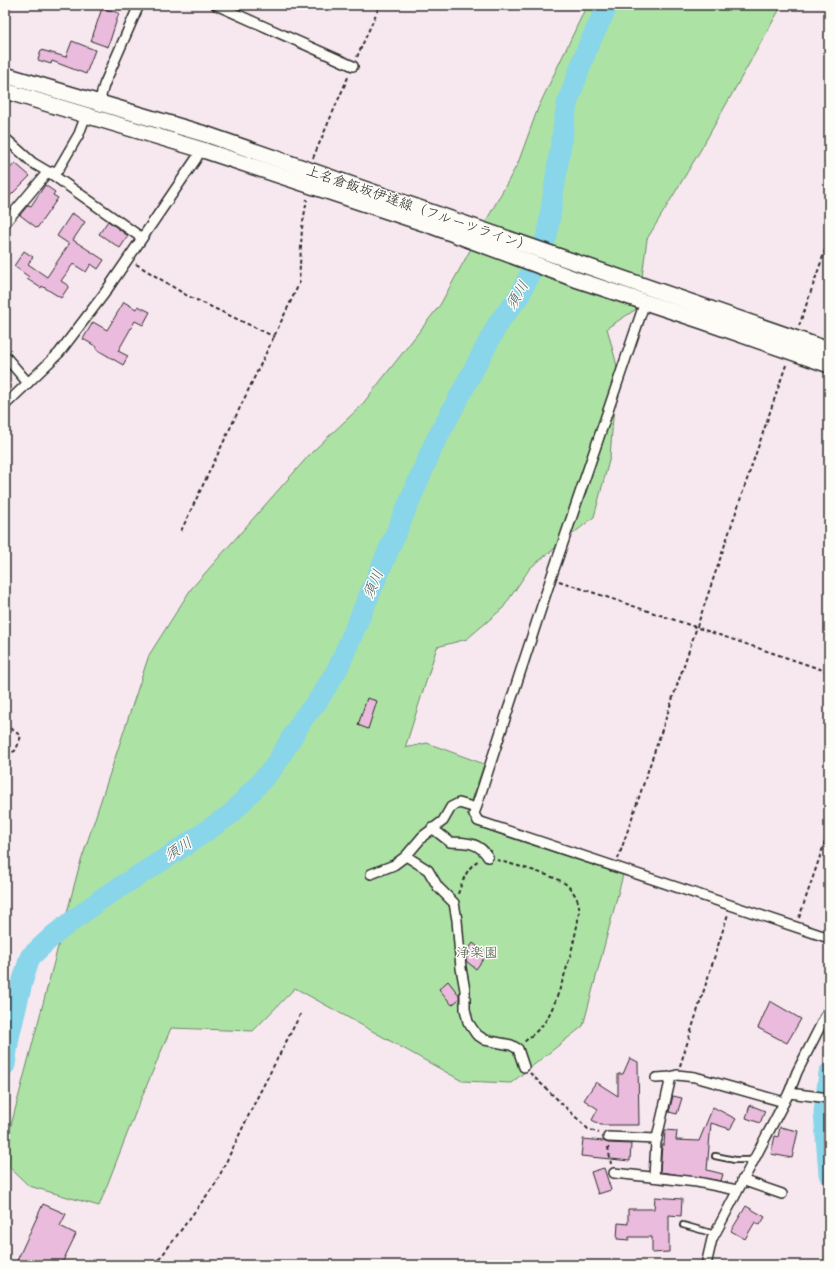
<svg xmlns="http://www.w3.org/2000/svg" width="834" height="1270" font-family="'Patrick Hand','Klee One',sans-serif">
	<style>
		.green { fill: #ade2a5; stroke: #6c8668 }
		.lines { fill: none; stroke-linecap: round; stroke-linejoin: round }
		.river { stroke: #89d5ea; stroke-width: 21 }
		.building { fill: #eabbdc; stroke: #2b2b2b }
		.lane-casing { stroke: #2b2b2b; stroke-width: 8 }
		.street-casing { stroke: #2b2b2b; stroke-width: 12 }
		.primary-casing { stroke: #2b2b2b; stroke-width: 18 }
		.path { stroke: #2b2b2b; stroke-width: 2; stroke-dasharray: 4 3; stroke-linecap: butt }
		.lane { stroke: #fdfcf7; stroke-width: 4.5 }
		.street { stroke: #fdfcf7; stroke-width: 9 }
		.primary { stroke: #fdfcf7; stroke-width: 15 }
		.labels { text-anchor: middle; stroke-width: 3; stroke-linejoin: round; paint-order: stroke }
		.street-label { font-size: 14px; fill: #2b2b2b; stroke: #fdfcf7 }
		.park-label { font-size: 14px; fill: #4c594a; stroke: #fdfcf7 }
		.water-label { font-size: 15px; font-style: italic; fill: #475e64; stroke: #fdfcf7 }
	</style>
	<rect width="100%" height="100%" fill="#f7e8ef"/>
	<filter id="ink" filterUnits="userSpaceOnUse"><feTurbulence type="fractalNoise" baseFrequency=".025" numOctaves="2"/><feDisplacementMap in="SourceGraphic" scale="8" xChannelSelector="R" yChannelSelector="G"/><feConvolveMatrix kernelMatrix="1 2 1 2 8 2 1 2 1" color-interpolation-filters="sRGB"/></filter>
	<g filter="url(#ink)">
		<path class="green" d="M587,5H782L700,151L647,239L638,308L607,328L617,366L610,457L594,517L530,568L503,608L467,639L437,647L405,748L427,743L484,764L467,815L476,826L623,875L583,1026L511,1083L462,1081L295,988L253,1031L171,1028L138,1106L99,1206L29,1186L5,1163V1148L79,867L149,655L191,589L311,453L361,406L440,305L518,163L538,108Z"/>
		<g class="lines">
			<g class="river">
				<path d="M5,1065L9,1037L22,983L30,957L55,934L101,899L174,853L231,814L274,767L304,717L317,702L338,668L434,444L499,322L520,295L547,236L567,104L588,46L608,5"/>
				<path d="M829,1073L824,1112L829,1174"/>
			</g>
		</g>
		<g class="building">
			<path d="M102,8L119,13L108,47L91,41Z"/>
			<path d="M72,41L95,50L86,74L52,61L51,64L38,60L41,50L66,57Z"/>
			<path d="M15,163L30,176L5,201V174Z"/>
			<path d="M45,185L55,192L53,195L58,198L37,228L20,215L28,205L31,206Z"/>
			<path d="M72,213L85,222L73,240L104,260L98,269L91,264L86,272L73,264L61,281L69,286L61,298L42,286L41,288L27,279L29,277L14,266L24,251L33,257L28,264L47,277L69,244L57,236Z"/>
			<path d="M108,221L128,236L120,248L99,234Z"/>
			<path d="M124,302L136,309L138,306L150,312L143,325L135,321L118,351L128,356L123,365L96,349L97,347L83,339L93,322L107,330Z"/>
			<path d="M367,698L377,701L368,729L358,725Z"/>
			<path d="M473,943L487,954L476,969L466,961V953Z"/>
			<path d="M448,981L459,995V999L452,1005L439,989Z"/>
			<path d="M770,1001L801,1019L787,1043L758,1028Z"/>
			<path d="M630,1058L638,1062L639,1125H601L592,1120L598,1109L584,1100L596,1082L618,1096V1074H623Z"/>
			<path d="M673,1096L682,1098L677,1114L669,1112Z"/>
			<path d="M750,1105L765,1111L760,1123L746,1118Z"/>
			<path d="M713,1107L736,1119L730,1129L711,1123L707,1170L723,1174L721,1181L660,1172L662,1145H664L665,1130L677,1131L676,1140L699,1141Z"/>
			<path d="M780,1127L798,1131L792,1158L771,1154L775,1136L778,1137Z"/>
			<path d="M583,1139L603,1141L608,1143L631,1144L630,1161L581,1156Z"/>
			<path d="M604,1168L611,1190L598,1194L591,1172Z"/>
			<path d="M655,1197L682,1199L681,1216L669,1215V1252L652,1253V1237H629V1240L617,1239L618,1223L628,1224V1209H654Z"/>
			<path d="M43,1204L66,1214L60,1226L76,1234L61,1265H15Z"/>
			<path d="M746,1206L765,1217L760,1225L755,1222L745,1239L731,1231Z"/>
		</g>
		<g class="lines">
			<defs>
				<g id="lane">
					<path d="M715,1156L735,1160H753"/>
					<path d="M683,1225L715,1234"/>
				</g>
				<g id="street">
					<path d="M216,5L353,66"/>
					<path d="M99,103L104,85L139,5"/>
					<path d="M5,138L33,163L50,173L142,238"/>
					<path d="M5,223L46,174L58,170L79,134L86,115"/>
					<path d="M645,302L551,578L474,814L478,821L829,938"/>
					<path d="M5,356L28,383"/>
					<path d="M5,405L59,353L104,294L196,159L202,147"/>
					<path d="M432,828L450,842C466,843 478,841 488,857"/>
					<path d="M406,856L428,870L438,887L454,903L457,920L461,968L465,990V1009L468,1022L476,1034L485,1040L511,1045L518,1049L524,1067"/>
					<path d="M371,874L394,865L406,856L423,836L443,821L451,807L459,803L476,808"/>
					<path d="M656,1078L671,1077L677,1075L695,1077L784,1102"/>
					<path d="M789,1093L829,1098"/>
					<path d="M608,1137L657,1139"/>
					<path d="M614,1173L697,1182L737,1190"/>
					<path d="M654,1177L656,1142L671,1077"/>
					<path d="M742,1180L782,1194"/>
					<path d="M706,1265L712,1239L718,1228L789,1093L797,1072L829,1009"/>
				</g>
				<g id="primary">
					<path d="M5,75L208,135L829,350"/>
					<path d="M5,91L206,151L432,226L575,279L702,321L829,365"/>
				</g>
			</defs>
			<use href="#lane" class="lane-casing"/>
			<use href="#street" class="street-casing"/>
			<use href="#primary" class="primary-casing"/>
			<g class="path">
				<path d="M357,57L380,5"/>
				<path d="M313,158L349,75"/>
				<path d="M136,264L186,295L275,337"/>
				<path d="M799,326L829,239"/>
				<path d="M181,531L299,284L302,228L307,199"/>
				<path d="M559,581L829,672"/>
				<path d="M5,724L21,736L16,750L5,757"/>
				<path d="M618,859L786,365"/>
				<path d="M497,860C513,865 559,876 568,886C574,892 580,902 579,910C578,934 558,1005 544,1023C539,1030 531,1036 524,1042"/>
				<path d="M458,894C462,882 467,867 478,861"/>
				<path d="M799,918L829,830"/>
				<path d="M680,1066L728,914"/>
				<path d="M530,1073L588,1129L599,1133"/>
				<path d="M608,1147L611,1164"/>
				<path d="M155,1265L216,1183L257,1098L301,1013"/>
			</g>
			<use href="#lane" class="lane"/>
			<use href="#street" class="street"/>
			<use href="#primary" class="primary"/>
		</g>
	</g>
	<g class="labels">
		<g class="street-label">
			<text transform="translate(419 208) rotate(19)" y="5">上名倉飯坂伊達線（フルーツライン）</text>
		</g>
		<g class="park-label">
			<text x="477" y="957">浄楽園</text>
		</g>
		<g class="water-label">
			<text transform="translate(517 295) rotate(-59)" y="5">須川</text>
			<text transform="translate(373 584) rotate(-67)" y="5">須川</text>
			<text transform="translate(178 849) rotate(-33)" y="5">須川</text>
		</g>
	</g>
	<rect width="834" height="1270" fill="none" stroke="#fdfcf7" stroke-width="20"/>
	<rect x="10" y="10" width="814" height="1250" fill="none" stroke="#2b2b2b" stroke-width="1.5" filter="url(#ink)"/>
</svg>
